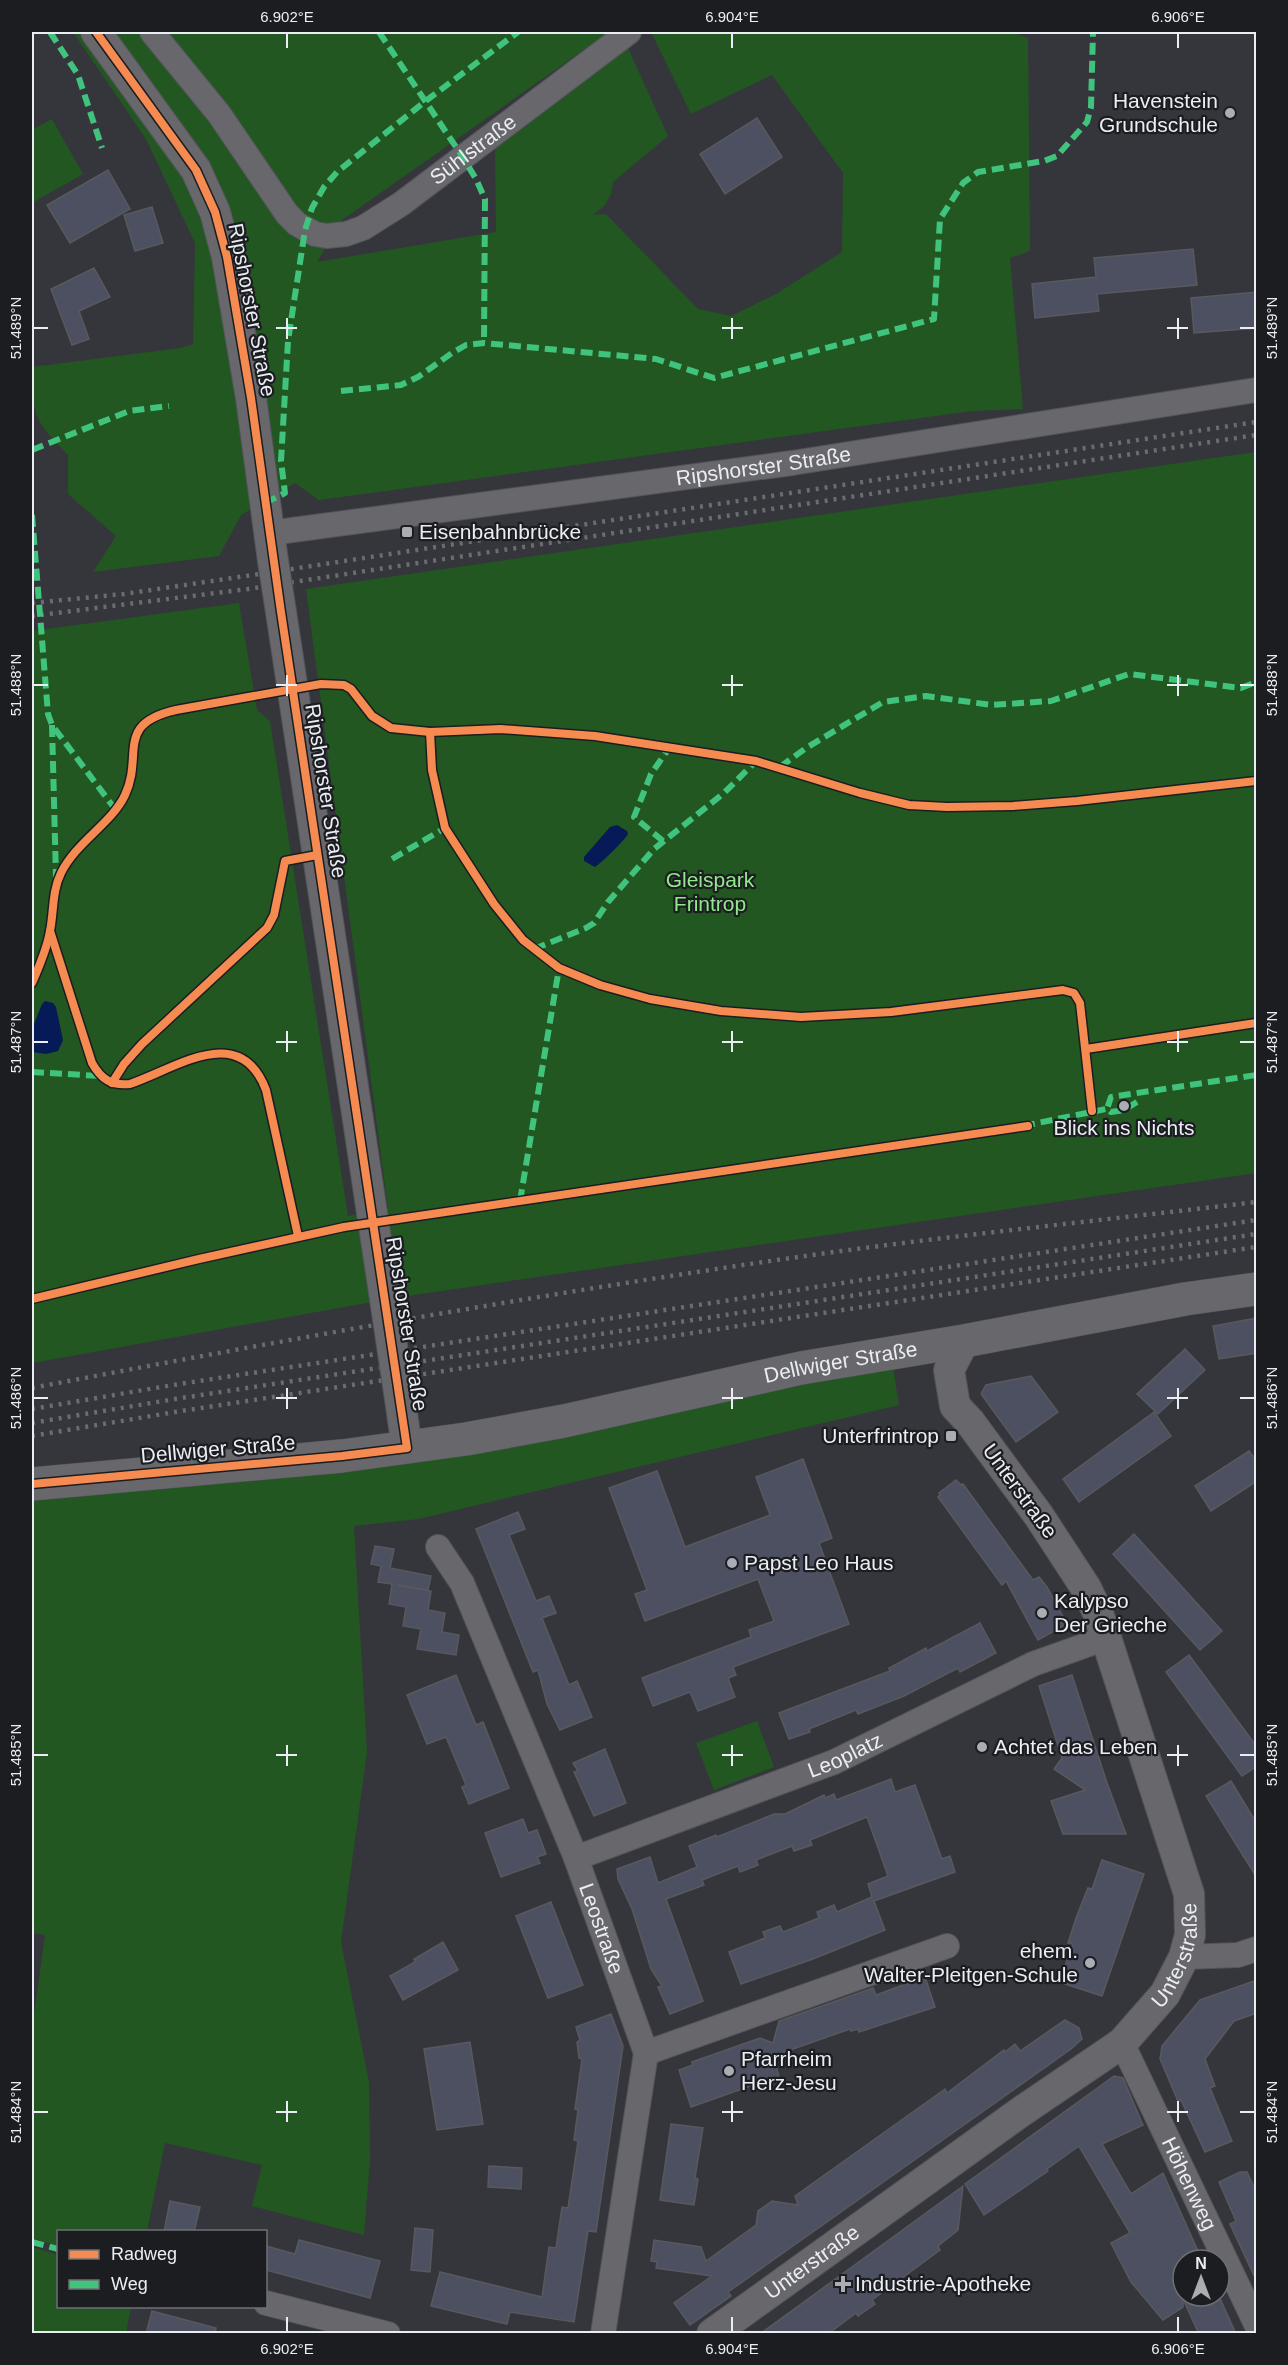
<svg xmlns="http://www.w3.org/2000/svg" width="1288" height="2365" font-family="Helvetica,sans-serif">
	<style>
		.green { fill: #235721 }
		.water { fill: #051a57 }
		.building { fill: #4d5061; stroke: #58595e; stroke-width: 1.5 }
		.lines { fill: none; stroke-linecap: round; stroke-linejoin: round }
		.minor-casing { stroke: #53545a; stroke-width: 26 }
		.tertiary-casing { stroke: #53545a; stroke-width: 32 }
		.secondary-casing { stroke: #53545a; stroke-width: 34 }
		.minor { stroke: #67676c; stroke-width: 24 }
		.tertiary { stroke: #67676c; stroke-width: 30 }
		.secondary { stroke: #67676c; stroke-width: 33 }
		.rail { stroke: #6b6c6f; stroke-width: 4.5; stroke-dasharray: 3 6; stroke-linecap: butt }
		.tertiary-bridge-casing { stroke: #53545a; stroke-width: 32; stroke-linecap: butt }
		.tertiary-bridge { stroke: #67676c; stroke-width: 30 }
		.quiet { stroke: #40c37c; stroke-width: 6; stroke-dasharray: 12 6; stroke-linecap: butt }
		.cycleway-casing { stroke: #1b1d21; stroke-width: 11 }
		.cycleway { stroke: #f68b52; stroke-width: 8 }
		.ticks { fill: none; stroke: #ebedf4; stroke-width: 2 }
		.poi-dot { fill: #abadb4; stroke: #1b1d21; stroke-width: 2 }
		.labels { text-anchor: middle; stroke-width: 4.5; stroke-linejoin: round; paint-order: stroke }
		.poi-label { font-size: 21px; fill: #ebedf4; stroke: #1b1d21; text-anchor: start }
		.street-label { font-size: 21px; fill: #ebedf4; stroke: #1b1d21 }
		.park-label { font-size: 21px; fill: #92e98b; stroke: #1b1d21 }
		.neatline { fill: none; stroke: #ebedf4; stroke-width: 2 }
		.ticks-label { font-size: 15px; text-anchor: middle; fill: #ebedf4 }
	</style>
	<rect width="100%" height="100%" fill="#35363c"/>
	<g class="green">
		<path d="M73,32H609L342,220L317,262L496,232L495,146L626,44L668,136L613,182L611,194L605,205L593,215L606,214L698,309L731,316L776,294L842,252L843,173L772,75L691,114L651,32H1011L1028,38L1030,251L1010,258L1023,409L972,411L319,500L295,483L241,515L219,556L93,572L116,536L68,494V455C34,419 32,417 32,367L181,348L193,344L195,243L146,139Z"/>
		<path d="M52,119L83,174L32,203V130Z"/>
		<path d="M1256,452V1173L400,1297L32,1363V631L239,603L257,710L270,721L348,1216L388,1208L306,589Z"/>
		<path d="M892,1361L899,1405L418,1519L354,1526L367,1752L341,1942L369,2082L370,2160L364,2235L252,2206L262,2165L165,2143L147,2231L58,2232V2246L32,2238V2029L45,1935L32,1933V1491Z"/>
		<path d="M757,1721L774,1767L714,1790L696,1743Z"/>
		<path d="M32,2247L58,2255V2306L131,2307L126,2333H32Z"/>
	</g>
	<g class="water">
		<path d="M617,825L627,831L628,834C624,841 601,863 595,867L584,861V857L610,827Z"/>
		<path d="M45,1001L53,1003L56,1007L63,1040L58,1051L46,1054L32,1052V1029L42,1004Z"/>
	</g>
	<g class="building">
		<path d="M757,118L782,157L725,194L700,154Z"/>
		<path d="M108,170L130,209L70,243L47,205Z"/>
		<path d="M152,207L163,243L135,251L124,215Z"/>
		<path d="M1193,249L1197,285L1097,294L1099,311L1035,318L1032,284L1096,277L1094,258Z"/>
		<path d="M94,268L110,297L79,311L89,339L72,345L51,289Z"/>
		<path d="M1257,292V328L1194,333L1191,298Z"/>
		<path d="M1257,1318V1353L1219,1359L1213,1326Z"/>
		<path d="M1185,1349L1205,1370L1158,1414L1137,1394Z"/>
		<path d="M1031,1376L1058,1412L1016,1442L981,1394L986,1385Z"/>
		<path d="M1154,1412L1171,1436L1079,1502L1063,1479Z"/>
		<path d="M1249,1451L1257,1461V1481L1211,1511L1195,1486Z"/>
		<path d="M803,1459L832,1538L819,1543L849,1624L733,1667L736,1675L728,1678L735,1697L698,1711L690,1692L653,1706L642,1678L751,1637L749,1630L774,1621L758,1579L645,1621L635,1594L647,1590L609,1488L657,1471L685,1547L770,1515L756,1477Z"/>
		<path d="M956,1480L961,1485L963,1484L1033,1580L1039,1577L1047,1587L1067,1624L1038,1640L1006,1581L1002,1585L938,1497L940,1495L939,1493Z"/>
		<path d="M518,1512L525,1529L509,1535L536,1601L549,1596L556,1613L542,1618L569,1685L577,1681L592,1717L560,1730L547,1704L538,1670L533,1672L476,1529Z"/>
		<path d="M1134,1534L1222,1631L1200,1650L1113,1554Z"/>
		<path d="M375,1546L394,1549L390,1568L431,1576L428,1590L397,1585L431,1591L428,1610L445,1613L442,1632L459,1635L456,1655L417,1649L421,1629L403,1626L406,1607L389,1604L392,1584L378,1582L381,1566L371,1564Z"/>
		<path d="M980,1623L996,1653L960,1672L958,1668L904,1696L858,1714L856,1710L809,1729L810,1732L789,1739L779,1713L890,1671L889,1668L926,1648L927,1651Z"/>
		<path d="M1189,1655L1257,1747V1766L1242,1776L1166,1672Z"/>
		<path d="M456,1675L476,1725L483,1722L509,1788L469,1804L462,1787L466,1785L446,1737L427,1744L407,1695Z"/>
		<path d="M1072,1675L1107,1783L1126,1834H1063L1051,1801L1085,1790L1054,1769L1062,1758L1039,1686Z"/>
		<path d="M605,1749L626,1803L594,1816L574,1772L578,1771L573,1763Z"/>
		<path d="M891,1779L895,1792L915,1785L942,1859L950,1856L955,1872L874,1901L885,1930L813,1959L741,1984L729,1952L765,1938L763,1932L780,1926L783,1932L819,1918L817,1912L834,1905L837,1912L872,1897L868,1884L888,1876L867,1817L810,1840L812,1845L794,1851L792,1846L756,1860L758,1865L740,1872L738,1866L702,1880L704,1885L666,1899L703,2001L670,2014L658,1987L662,1986L651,1969L632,1909L618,1879L617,1869L650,1857L658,1883L697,1867L689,1846L716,1835L717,1837L774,1814H785L824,1795L825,1798L834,1794L836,1800Z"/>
		<path d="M1231,1781L1257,1824V1878L1206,1796Z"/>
		<path d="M523,1819L528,1833L537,1830L546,1854L537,1857L540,1863L501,1877L485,1833Z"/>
		<path d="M1102,1860L1144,1874L1102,1996L1059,1982L1073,1944L1068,1943L1076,1918L1088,1888L1092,1889Z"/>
		<path d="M551,1902L583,1985L548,1998L516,1916Z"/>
		<path d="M443,1942L458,1970L403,2000L390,1976L415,1962L414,1959Z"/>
		<path d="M925,1977L935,2007L859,2032L858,2029L851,2031L850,2029L773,2056L779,2076L691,2107L679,2070L693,2065L692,2062L760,2038L773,2043L779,2021L873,1988L876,1995Z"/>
		<path d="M1257,1980V2013L1234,2021L1205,2059L1215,2086L1210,2088L1232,2141L1205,2152L1181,2100L1178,2101L1160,2059L1162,2046L1200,2000Z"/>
		<path d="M611,2014L623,2046L596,2232L588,2231L574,2322L510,2312L507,2324L431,2306L440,2272L542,2297L549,2247L556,2248L562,2207L568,2208L578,2141L574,2140L578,2110L575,2109L582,2059L579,2058L577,2042L580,2040L576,2027Z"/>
		<path d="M1065,2020L1079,2028L1082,2039L1071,2049L728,2292L731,2296L690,2325L674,2303L712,2276L656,2268L657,2262L651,2261L654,2240L701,2247L706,2261L756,2225L758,2211L772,2201L798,2205L795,2196L945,2089L947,2093L1004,2050L1005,2052L1015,2044L1020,2051Z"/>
		<path d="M470,2042L483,2124L437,2130L424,2049Z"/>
		<path d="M1114,2076L1123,2078L1143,2125L1102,2144L1131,2194L1163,2173L1202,2260H1183V2296H1219L1236,2334H1199L1183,2299V2307L1163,2320L1131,2282L1118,2257L1111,2243L1130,2233L1079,2146L1047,2169L1048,2171L984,2215L965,2184Z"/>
		<path d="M671,2124L703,2128L695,2178L698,2179L694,2205L660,2200Z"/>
		<path d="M489,2166L522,2168L521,2189L488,2187Z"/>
		<path d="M1240,2172H1247L1257,2194V2282L1230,2224L1236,2221L1219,2182Z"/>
		<path d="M963,2186L958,2230L938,2246L940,2250L872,2300L875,2304L858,2316L856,2313L828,2334H760Z"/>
		<path d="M170,2201L200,2207L194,2232H164Z"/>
		<path d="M415,2228L433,2230L430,2272L411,2270Z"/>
		<path d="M299,2240L380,2261L370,2298L266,2270V2246L295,2254Z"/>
		<path d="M152,2311L216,2328L215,2334H146Z"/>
	</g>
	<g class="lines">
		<defs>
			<g id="minor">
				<path id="s1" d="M152,32L219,114L287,214L297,224L315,234L327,236L346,234L363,228L401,204L629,32"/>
				<path id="s2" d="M270,533L792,463L1256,390"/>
				<path id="s3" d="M438,1547L462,1583L576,1858L646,2053L603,2334"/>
				<path id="s4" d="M576,1858L834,1762L1033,1664L1106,1638"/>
				<path d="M1184,1957L1238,1955L1256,1949"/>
				<path id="s5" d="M1122,2043L1256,2324"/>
				<path d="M646,2053L947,1946"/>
				<path d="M266,2303L388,2334"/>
			</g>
			<g id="tertiary">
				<path d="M96,32L196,170L215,212L227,257L251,398L273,561"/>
				<path d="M281,612L344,1027"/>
				<path d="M399,1392L407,1448"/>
				<path id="s6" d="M712,2334L1022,2111L1122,2043L1165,1994L1184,1957L1190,1935L1189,1894L1098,1613L1086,1588L1039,1516L970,1422L955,1406L949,1370L964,1341"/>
			</g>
			<g id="secondary">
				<path id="s7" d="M32,1484L342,1456L466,1439L564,1421L801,1368L964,1341L1185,1299L1256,1289"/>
			</g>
		</defs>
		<use href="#minor" class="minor-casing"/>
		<use href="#tertiary" class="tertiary-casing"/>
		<use href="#secondary" class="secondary-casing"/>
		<use href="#minor" class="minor"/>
		<use href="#tertiary" class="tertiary"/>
		<use href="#secondary" class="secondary"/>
		<g class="rail">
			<path d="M32,603L124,594L246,576L1256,422"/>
			<path d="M32,616L248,589L1256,435"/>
			<path d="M32,1388C289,1339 546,1293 805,1256C955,1235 1106,1220 1256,1202"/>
			<path d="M32,1409L173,1385L1256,1220"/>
			<path d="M32,1423L175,1399L1256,1234"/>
			<path d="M32,1436L175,1412L1256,1247"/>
		</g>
		<defs>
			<g id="tertiary-bridge">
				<path d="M273,561L281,612"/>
				<path d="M344,1027L399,1392"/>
			</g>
		</defs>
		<use href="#tertiary-bridge" class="tertiary-bridge-casing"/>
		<use href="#tertiary-bridge" class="tertiary-bridge"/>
		<g class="quiet">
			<path d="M50,32L78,75L102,148"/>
			<path d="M379,32L462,156L476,179L485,199L484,343"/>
			<path d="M341,391L401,385L418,377L452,353L466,345L484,343L656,359L714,378L934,319L940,219L963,183L978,172L1044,161L1057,156L1087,122L1091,107L1093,32"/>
			<path d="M32,450L129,411L169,406"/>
			<path d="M265,503L285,493L281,461L288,341L305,230L312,208L324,187L337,172L427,100L518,32"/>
			<path d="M32,515L48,714L52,725L115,809"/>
			<path d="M52,725L56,878"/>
			<path d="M780,767L806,748L883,702L926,696L992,705L1051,701L1129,674L1241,688L1256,682"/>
			<path d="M663,841L634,817L651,774L669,748"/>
			<path d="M392,859L445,828"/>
			<path d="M534,949L586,928L594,923L608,902L654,849L724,793L756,761"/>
			<path d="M32,1072L100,1076"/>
			<path d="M1137,1102L1124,1110L1111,1112L1107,1109L1111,1097L1256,1075"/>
			<path d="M1023,1126L1111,1108"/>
			<path d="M520,1201L559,968"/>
			<path d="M32,2242L58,2249"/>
		</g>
		<defs>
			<g id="cycleway">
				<path d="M430,732L432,770L445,828L494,904L523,940L559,968L600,985L650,999L721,1011L801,1017L891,1012L1063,990L1074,993L1080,1003L1092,1111"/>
				<path d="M50,931L92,1063C101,1079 111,1086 130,1084C177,1068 240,1021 266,1090L298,1236"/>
				<path d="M32,983C39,967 47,949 50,931C54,911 52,891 61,873C76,842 112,823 125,795C144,755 114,724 176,710L321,684L344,685L351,689L372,716L391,728L430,732L501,729L595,736L756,761L860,793L909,805L947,807L1013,806L1077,801L1256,781"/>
				<path d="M1086,1049L1256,1023"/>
				<path d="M112,1083L124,1064L142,1044L267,928L274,915L285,861L317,855"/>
				<path d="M32,1299L199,1259L344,1227L1028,1126"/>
				<path d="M32,1484L342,1456L407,1448L281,612L251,398L227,257L215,212L196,170L96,32"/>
			</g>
		</defs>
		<use href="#cycleway" class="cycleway-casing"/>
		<use href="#cycleway" class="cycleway"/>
	</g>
	<path class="ticks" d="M287,33V48M732,33V48M1178,33V48M287,318V339M732,318V339M1178,318V339M33,328H48M276,328H297M722,328H743M1167,328H1188M1240,328H1255M287,675V696M732,675V696M1178,675V696M33,685H48M276,685H297M722,685H743M1167,685H1188M1240,685H1255M287,1031V1052M732,1031V1052M1178,1031V1052M33,1042H48M276,1042H297M722,1042H743M1167,1042H1188M1240,1042H1255M287,1388V1409M732,1388V1409M1178,1388V1409M33,1398H48M276,1398H297M722,1398H743M1167,1398H1188M1240,1398H1255M287,1745V1766M732,1745V1766M1178,1745V1766M33,1755H48M276,1755H297M722,1755H743M1167,1755H1188M1240,1755H1255M287,2101V2122M732,2101V2122M1178,2101V2122M33,2112H48M276,2112H297M722,2112H743M1167,2112H1188M1240,2112H1255M287,2317V2332M732,2317V2332M1178,2317V2332"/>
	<g class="poi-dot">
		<circle cx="1230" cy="113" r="6"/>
		<rect x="401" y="526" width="12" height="12" rx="3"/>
		<circle cx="1124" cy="1106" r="6"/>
		<rect x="945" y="1430" width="12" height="12" rx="3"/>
		<circle cx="732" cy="1563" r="6"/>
		<circle cx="1042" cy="1613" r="6"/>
		<circle cx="982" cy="1747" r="6"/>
		<circle cx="1090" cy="1963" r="6"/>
		<circle cx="729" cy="2071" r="6"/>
		<path d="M840 2275h6v6h6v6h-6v6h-6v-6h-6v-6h6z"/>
	</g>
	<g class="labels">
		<g class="poi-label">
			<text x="1218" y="108" text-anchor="end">Havenstein<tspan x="1218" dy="24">Grundschule</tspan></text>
			<text x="419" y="539">Eisenbahnbrücke</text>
			<text x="1124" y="1135" text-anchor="middle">Blick ins Nichts</text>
			<text x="939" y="1443" text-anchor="end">Unterfrintrop</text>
			<text x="744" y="1570">Papst Leo Haus</text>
			<text x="1054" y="1608">Kalypso<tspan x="1054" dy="24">Der Grieche</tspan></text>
			<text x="994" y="1754">Achtet das Leben</text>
			<text x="1078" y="1958" text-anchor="end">ehem.<tspan x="1078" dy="24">Walter-Pleitgen-Schule</tspan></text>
			<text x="741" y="2066">Pfarrheim<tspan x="741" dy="24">Herz-Jesu</tspan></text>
			<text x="855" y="2291">Industrie-Apotheke</text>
		</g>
		<g class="street-label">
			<text dy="7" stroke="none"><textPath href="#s1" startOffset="446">Sühlstraße</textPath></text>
			<text transform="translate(252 310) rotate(79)" y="7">Ripshorster Straße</text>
			<text dy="7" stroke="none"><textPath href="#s2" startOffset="498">Ripshorster Straße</textPath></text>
			<text transform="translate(326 791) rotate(81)" y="7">Ripshorster Straße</text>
			<text transform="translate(407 1324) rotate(81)" y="7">Ripshorster Straße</text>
			<text dy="7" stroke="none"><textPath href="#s7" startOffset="819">Dellwiger Straße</textPath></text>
			<text transform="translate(218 1449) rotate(-5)" y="7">Dellwiger Straße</text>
			<text transform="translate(1020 1491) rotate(54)" y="7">Unterstraße</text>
			<text dy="7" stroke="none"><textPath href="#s4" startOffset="288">Leoplatz</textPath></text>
			<text dy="7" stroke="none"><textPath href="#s3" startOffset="416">Leostraße</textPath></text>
			<text dy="7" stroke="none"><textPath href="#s6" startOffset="609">Unterstraße</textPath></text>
			<text dy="7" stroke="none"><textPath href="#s5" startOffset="156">Höhenweg</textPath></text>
			<text dy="7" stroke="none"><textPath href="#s6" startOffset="123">Unterstraße</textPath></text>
		</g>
		<g class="park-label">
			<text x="710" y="887">Gleispark<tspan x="710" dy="24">Frintrop</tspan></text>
		</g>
	</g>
	<rect width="1288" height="2365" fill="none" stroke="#1b1d21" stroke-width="66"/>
	<rect x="57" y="2230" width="210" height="78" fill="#1b1d21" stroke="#6e7075" stroke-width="1.5"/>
	<rect x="69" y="2250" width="30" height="9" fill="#f68b52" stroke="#6e7075" stroke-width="1.5"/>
	<text x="111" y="2260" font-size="18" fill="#ebedf4">Radweg</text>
	<rect x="69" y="2280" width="30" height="9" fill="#40c37c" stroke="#6e7075" stroke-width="1.5"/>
	<text x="111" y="2290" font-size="18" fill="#ebedf4">Weg</text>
	<g transform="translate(1201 2278)"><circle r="28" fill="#1b1d21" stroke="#6e7075" stroke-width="1.5"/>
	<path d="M0-4.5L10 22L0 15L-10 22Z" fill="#abadb4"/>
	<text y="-9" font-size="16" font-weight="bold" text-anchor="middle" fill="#ebedf4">N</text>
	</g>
	<rect x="33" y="33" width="1222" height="2299" class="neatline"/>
	<g class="ticks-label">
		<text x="287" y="22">6.902°E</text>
		<text x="732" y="22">6.904°E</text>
		<text x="1178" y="22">6.906°E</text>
		<text transform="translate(16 328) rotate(-90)" y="5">51.489°N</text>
		<text transform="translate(1272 328) rotate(-90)" y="5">51.489°N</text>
		<text transform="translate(16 685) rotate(-90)" y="5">51.488°N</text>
		<text transform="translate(1272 685) rotate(-90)" y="5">51.488°N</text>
		<text transform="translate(16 1042) rotate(-90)" y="5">51.487°N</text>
		<text transform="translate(1272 1042) rotate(-90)" y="5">51.487°N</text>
		<text transform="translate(16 1398) rotate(-90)" y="5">51.486°N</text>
		<text transform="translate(1272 1398) rotate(-90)" y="5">51.486°N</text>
		<text transform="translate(16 1755) rotate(-90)" y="5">51.485°N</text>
		<text transform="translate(1272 1755) rotate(-90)" y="5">51.485°N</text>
		<text transform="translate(16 2112) rotate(-90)" y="5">51.484°N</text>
		<text transform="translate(1272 2112) rotate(-90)" y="5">51.484°N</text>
		<text x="287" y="2354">6.902°E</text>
		<text x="732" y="2354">6.904°E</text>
		<text x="1178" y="2354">6.906°E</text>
	</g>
</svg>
